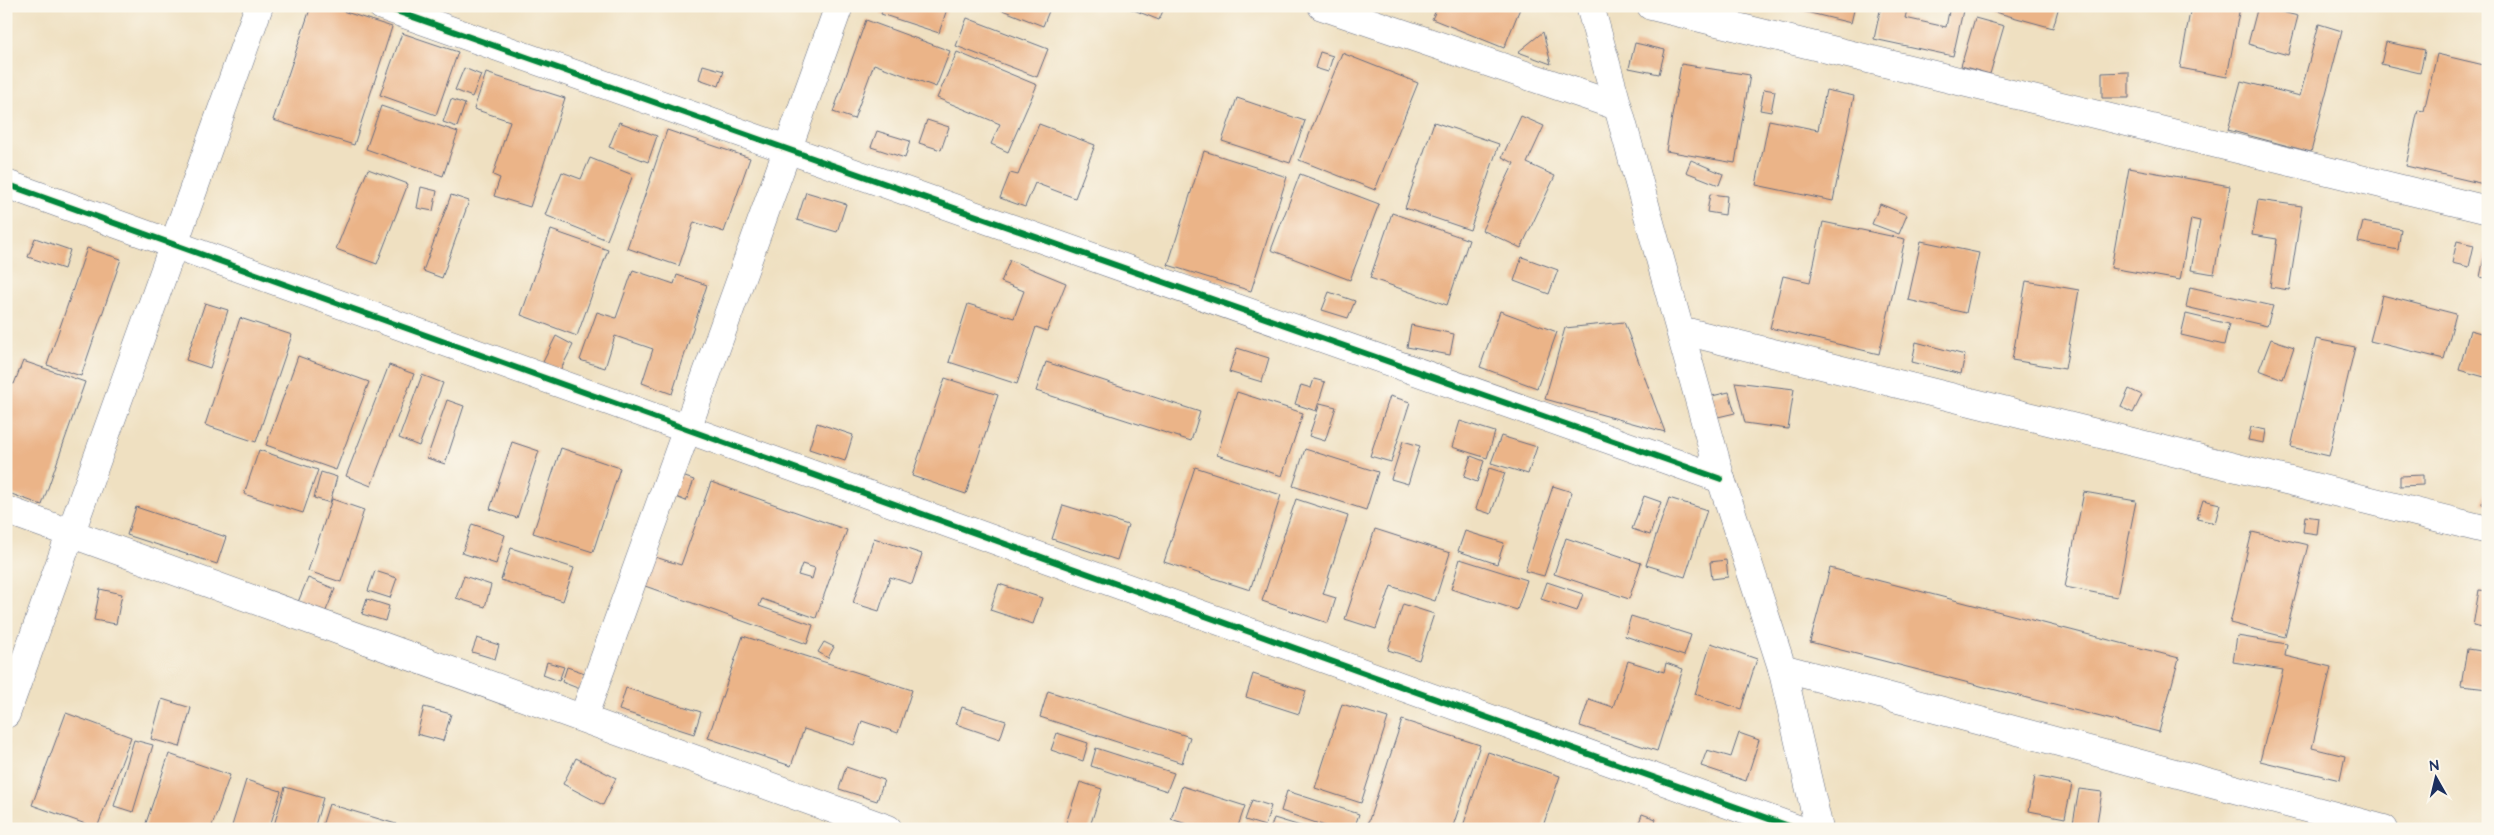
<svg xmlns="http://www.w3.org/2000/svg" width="2494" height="835" font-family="'Architects Daughter',sans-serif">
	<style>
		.building { fill: #ebb488; fill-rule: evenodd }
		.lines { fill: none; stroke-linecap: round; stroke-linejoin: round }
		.minor-casing { stroke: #656d81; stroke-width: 29 }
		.minor { stroke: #fff; stroke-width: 28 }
		.cycleway-casing { stroke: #fbf7ec; stroke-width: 9 }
		.cycleway { stroke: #00873e; stroke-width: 6 }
	</style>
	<rect width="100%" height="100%" fill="#fbf7ec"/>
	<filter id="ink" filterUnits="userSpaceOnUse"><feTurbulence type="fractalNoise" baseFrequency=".02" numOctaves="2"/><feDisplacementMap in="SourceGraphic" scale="10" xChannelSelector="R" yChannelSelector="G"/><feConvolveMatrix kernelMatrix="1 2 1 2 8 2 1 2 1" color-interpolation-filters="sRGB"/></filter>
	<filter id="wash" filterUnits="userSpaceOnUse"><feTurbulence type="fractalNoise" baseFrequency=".0096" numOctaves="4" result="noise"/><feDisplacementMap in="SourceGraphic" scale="20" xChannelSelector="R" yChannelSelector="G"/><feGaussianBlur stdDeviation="1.12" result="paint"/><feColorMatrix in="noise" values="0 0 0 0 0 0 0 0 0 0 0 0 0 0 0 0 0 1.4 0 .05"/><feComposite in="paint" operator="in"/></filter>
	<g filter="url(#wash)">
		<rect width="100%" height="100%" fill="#efe0c1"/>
		<g id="blocks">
			<g class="building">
				<path d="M311,6H327L392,27L354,145L273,120Z"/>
				<path d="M884,6H948L939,33L881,14Z"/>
				<path d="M992,6H1051L1043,26Z"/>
				<path d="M1124,6H1165L1159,20Z"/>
				<path d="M1438,6H1521L1504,48L1432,19Z"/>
				<path d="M1799,6H1855L1851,23L1798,10Z"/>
				<path d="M1881,6H1908L1905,18L1946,27L1950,6H1964L1953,56L1874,39Z"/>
				<path d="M1992,6H2059L2053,28L1991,11Z"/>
				<path d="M2191,6L2240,7L2227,77L2180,68Z"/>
				<path d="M2258,6L2298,16L2288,55L2248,44Z"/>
				<path d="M967,18L1048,49L1037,77L956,46Z"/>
				<path d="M1975,18L2004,26L1990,74L1961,66Z"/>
				<path d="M866,20L950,51L936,87L874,64L854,119L833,112Z"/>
				<path d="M2319,24L2342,31L2311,152L2228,130L2241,81L2300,96Z"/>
				<path d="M1543,32L1551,64L1518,52Z"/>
				<path d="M402,33L458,52L436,115L380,95Z"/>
				<path d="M2386,42L2425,50L2420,73L2381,64Z"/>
				<path d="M1635,43L1665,50L1659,74L1629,68Z"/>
				<path d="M957,52L1037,85L1008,152L991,144L1000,124L937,98Z"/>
				<path d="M1320,52L1333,56L1328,72L1315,68Z"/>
				<path d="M1342,53L1418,83L1375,190L1299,160Z"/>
				<path d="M2437,54L2488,66V185L2406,166L2418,110L2424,111Z"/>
				<path d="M1681,64L1750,75L1735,163L1666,151Z"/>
				<path d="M703,65L724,71L719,86L699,79Z"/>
				<path d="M464,68L481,75L472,97L455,90Z"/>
				<path d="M2129,72V98H2102V73Z"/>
				<path d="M486,73L565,98L530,207L494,196L500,178L493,175L510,121L474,109Z"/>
				<path d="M1764,89L1775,91L1771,112L1760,110Z"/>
				<path d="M1826,90L1854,96L1833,201L1756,185L1769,120L1818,130Z"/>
				<path d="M1237,98L1305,121L1290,163L1222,141Z"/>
				<path d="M451,99L465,104L457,127L443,122Z"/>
				<path d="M381,106L458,132L443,176L366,149Z"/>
				<path d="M1521,116L1544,126L1527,163L1555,176L1521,248L1482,230L1514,163L1502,157Z"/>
				<path d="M927,120L949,127L941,150L919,143Z"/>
				<path d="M619,122L657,136L648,162L609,147Z"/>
				<path d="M1434,122L1499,144L1470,230L1405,208Z"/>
				<path d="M1039,124L1095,145L1075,198L1035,183L1025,207L1000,198L1010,173L1018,175Z"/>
				<path d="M667,130L750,158L724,232L694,222L679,266L627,248Z"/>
				<path d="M877,131L910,141L905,158L871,147Z"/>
				<path d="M1204,151L1287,177L1251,291L1168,265Z"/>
				<path d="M590,158L633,175L607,240L545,215L562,172L581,179Z"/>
				<path d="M1691,160L1723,174L1719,185L1686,172Z"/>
				<path d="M2129,168L2230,186L2214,274L2191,270L2200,221L2191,219L2180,280L2111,268Z"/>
				<path d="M368,169L408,184L377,264L336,249Z"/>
				<path d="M1300,174L1379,204L1350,280L1271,250Z"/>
				<path d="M421,187L437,191L433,211L417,208Z"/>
				<path d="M806,192L846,204L837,232L797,220Z"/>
				<path d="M1710,194L1727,196L1725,215L1707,212Z"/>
				<path d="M451,195L469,201L442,278L423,271Z"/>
				<path d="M2258,200L2302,206L2289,290L2270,287L2277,239L2252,235Z"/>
				<path d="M1880,204L1907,215L1899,234L1872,224Z"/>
				<path d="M1392,213L1469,240L1447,305L1370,278Z"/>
				<path d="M1823,222L1905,239L1879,354L1770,328L1783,276L1810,282Z"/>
				<path d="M2363,222L2401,229L2398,250L2358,242Z"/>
				<path d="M551,230L608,250L577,336L521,315Z"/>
				<path d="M35,238L70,250L64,269L28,257Z"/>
				<path d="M1921,241L1979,253L1966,313L1908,300Z"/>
				<path d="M2457,241L2474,245L2469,267L2452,263Z"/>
				<path d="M87,248L121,259L81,376L47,365Z"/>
				<path d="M2485,253H2488V279L2480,277Z"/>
				<path d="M1522,257L1558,270L1549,294L1514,281Z"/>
				<path d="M1010,260L1066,283L1047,331L1036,327L1017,384L949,362L968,304L1014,318L1024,291L1001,282Z"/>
				<path d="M633,270L674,284L677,275L707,285L672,394L642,383L653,349L615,336L605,368L580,360L597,312L616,318Z"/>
				<path d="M2026,281L2079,290L2065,369L2012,360Z"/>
				<path d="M2190,287L2273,306L2267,326L2186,307Z"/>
				<path d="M1329,292L1355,301L1348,318L1322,310Z"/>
				<path d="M2382,295L2456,314L2444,359L2370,341Z"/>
				<path d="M205,303L228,310L210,368L186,360Z"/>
				<path d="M1500,311L1557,332L1537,388L1480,367Z"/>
				<path d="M2186,314L2229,324L2224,345L2181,335Z"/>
				<path d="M240,318L292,335L256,442L205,425Z"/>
				<path d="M1624,322L1665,432L1545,399L1565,328Z"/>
				<path d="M1411,325L1454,334L1450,355L1407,347Z"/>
				<path d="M2470,330L2488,335V378L2459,370Z"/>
				<path d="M556,336L573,345L560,371L543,362Z"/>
				<path d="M2271,339L2294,347L2283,379L2259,370Z"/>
				<path d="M2316,339L2355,347L2329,456L2291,447Z"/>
				<path d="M1916,342L1965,355L1961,374L1912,362Z"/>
				<path d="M1237,348L1269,358L1262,382L1229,372Z"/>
				<path d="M298,356L369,382L336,470L266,445Z"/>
				<path d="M23,361L85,382L42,505L6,492V382L14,384Z"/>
				<path d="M1046,362L1200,412L1191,441L1036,391Z"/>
				<path d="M389,365L414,374L371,486L346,476Z"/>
				<path d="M422,375L443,383L419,446L399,438Z"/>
				<path d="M945,378L998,395L966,494L912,476Z"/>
				<path d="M1314,379L1325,382L1316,411L1295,404L1301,385L1311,388Z"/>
				<path d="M1735,382L1794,389L1788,429L1745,423Z"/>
				<path d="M2129,389L2142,395L2133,413L2121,407Z"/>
				<path d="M1237,392L1303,413L1282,476L1217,455Z"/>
				<path d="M1729,392L1735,413L1718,417L1712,396Z"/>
				<path d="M1390,396L1410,402L1391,462L1370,456Z"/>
				<path d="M447,400L464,406L445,464L427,458Z"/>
				<path d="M1320,403L1336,407L1325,441L1309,436Z"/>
				<path d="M1460,421L1495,432L1487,458L1452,447Z"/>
				<path d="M817,423L853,435L845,461L809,449Z"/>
				<path d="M2251,427L2266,430L2264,443L2248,440Z"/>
				<path d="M1501,436L1537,447L1528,474L1491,463Z"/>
				<path d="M1403,441L1420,446L1408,484L1391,479Z"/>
				<path d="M512,442L539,451L517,518L490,509Z"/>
				<path d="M561,448L620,468L593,552L533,533Z"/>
				<path d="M1305,449L1378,472L1366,510L1293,486Z"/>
				<path d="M259,450L318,470L303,513L244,494Z"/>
				<path d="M1471,456L1484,461L1477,482L1464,477Z"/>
				<path d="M1195,467L1281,495L1250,590L1164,562Z"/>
				<path d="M1489,468L1505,473L1491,514L1476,509Z"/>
				<path d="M321,472L337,477L330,503L314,498Z"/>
				<path d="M679,475L694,480L686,501L671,495Z"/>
				<path d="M2423,475V485L2400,486V476Z"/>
				<path d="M2487,481L2488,482V506L2482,504Z"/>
				<path d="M711,482L847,530L816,618L762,599L759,606L813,625L807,644L645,586L655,557L681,565ZM802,564L815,568L812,579L798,575Z"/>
				<path d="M1553,486L1572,492L1544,576L1525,571Z"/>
				<path d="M2084,492L2136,501L2117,597L2065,587Z"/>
				<path d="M1644,496L1661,502L1650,535L1632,529Z"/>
				<path d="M1669,498L1707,510L1685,577L1646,565Z"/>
				<path d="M332,499L364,510L341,582L308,571Z"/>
				<path d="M1296,499L1348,516L1323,594L1336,598L1328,623L1262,601Z"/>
				<path d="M2203,500L2220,504L2215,523L2197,519Z"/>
				<path d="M1063,505L1128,525L1117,560L1052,539Z"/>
				<path d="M136,507L226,537L217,564L127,535Z"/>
				<path d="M2305,516L2319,518L2317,534L2303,532Z"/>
				<path d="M472,524L505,535L496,564L462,553Z"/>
				<path d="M1375,529L1450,553L1435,601L1391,586L1376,629L1345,619Z"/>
				<path d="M1465,531L1504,543L1497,564L1458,551Z"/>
				<path d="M2252,532L2308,545L2285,637L2230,623Z"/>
				<path d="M874,538L922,554L912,584L890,577L879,611L853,603Z"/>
				<path d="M1566,538L1641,563L1629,599L1554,574Z"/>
				<path d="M511,548L574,568L563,601L501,580Z"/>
				<path d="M1460,559L1527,580L1517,610L1451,589Z"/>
				<path d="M1726,560L1728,577L1712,579L1710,562Z"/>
				<path d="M1830,568L2179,658L2159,732L1810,642Z"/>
				<path d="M375,571L397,578L390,598L368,591Z"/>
				<path d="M464,576L491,585L485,607L456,598Z"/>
				<path d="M308,578L335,589L325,613L298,602Z"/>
				<path d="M1547,582L1583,594L1577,611L1541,599Z"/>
				<path d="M999,584L1042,598L1033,624L990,610Z"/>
				<path d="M100,589L122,594L116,624L94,620Z"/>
				<path d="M2479,590L2488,591V629L2473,626Z"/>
				<path d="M367,599L389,606L385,621L362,614Z"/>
				<path d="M1403,604L1434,614L1419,660L1388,650Z"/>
				<path d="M1631,616L1691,635L1684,656L1625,636Z"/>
				<path d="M743,636L912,690L898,733L862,721L854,745L804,729L791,766L708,738Z"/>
				<path d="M2237,636L2287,644L2285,656L2331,667L2312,748L2345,756L2340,780L2260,761L2283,670L2233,662Z"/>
				<path d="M477,638L499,645L495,659L472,652Z"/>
				<path d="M824,642L834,647L828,658L818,652Z"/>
				<path d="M1711,643L1757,659L1741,709L1695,694Z"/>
				<path d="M2467,649L2488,652V689L2461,686Z"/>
				<path d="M1628,661L1664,672L1666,663L1683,669L1657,751L1580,726L1589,699L1613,707Z"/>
				<path d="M547,662L564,667L559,681L543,675Z"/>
				<path d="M567,667L585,673L580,689L562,682Z"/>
				<path d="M1253,674L1306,691L1299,714L1246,697Z"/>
				<path d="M626,688L701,712L694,734L619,710Z"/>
				<path d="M1048,691L1190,737L1182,763L1040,717Z"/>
				<path d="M162,699L191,708L180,747L151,739Z"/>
				<path d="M1342,704L1388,718L1361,803L1315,788Z"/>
				<path d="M424,707L451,714L443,741L417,734Z"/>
				<path d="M962,707L1006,721L1000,739L956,724Z"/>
				<path d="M66,713L131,737L97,828L32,805Z"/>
				<path d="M1402,720L1480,745L1452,829H1366Z"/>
				<path d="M1057,733L1088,743L1083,761L1051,750Z"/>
				<path d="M1739,733L1759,740L1746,781L1701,766L1707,750L1731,757Z"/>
				<path d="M134,740L153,745L133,812L114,806Z"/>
				<path d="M1096,748L1174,773L1167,791L1091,766Z"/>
				<path d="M1488,752L1560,776L1542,829H1462Z"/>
				<path d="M169,754L230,775L211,829H144Z"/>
				<path d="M576,758L616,778L603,805L563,784Z"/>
				<path d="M846,767L884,780L877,801L839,789Z"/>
				<path d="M2035,776L2072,784L2065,818L2029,811Z"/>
				<path d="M246,780L281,791L269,829H231Z"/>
				<path d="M1080,782L1102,789L1089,829H1064Z"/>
				<path d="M1182,786L1245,806L1237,829H1202L1171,819Z"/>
				<path d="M285,787L323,798L314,829H273Z"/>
				<path d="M2079,789L2102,792L2096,829H2072Z"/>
				<path d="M1287,791L1359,814L1354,829H1334L1281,811Z"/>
				<path d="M1252,800L1271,806L1265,826L1245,820Z"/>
				<path d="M329,804L396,824L394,829H321Z"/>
				<path d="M1642,814L1656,819L1653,829H1637Z"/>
				<path d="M1274,818L1307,828V829H1270Z"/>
			</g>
		</g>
	</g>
	<g filter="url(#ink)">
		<use href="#blocks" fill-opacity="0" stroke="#656d81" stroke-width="1"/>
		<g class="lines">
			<defs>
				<g id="minor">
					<path d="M382,6L1721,479"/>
					<path d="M1322,6L1617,106"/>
					<path d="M1590,6L1721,479L1782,668L1819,829"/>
					<path d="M1651,6L2488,210"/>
					<path d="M6,184L1797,829"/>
					<path d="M1680,330L2488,530"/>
					<path d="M6,510L888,829"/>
					<path d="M1782,668L2384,829"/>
					<path d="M6,714L259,6"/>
					<path d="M583,718L839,6"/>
				</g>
			</defs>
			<use href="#minor" class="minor-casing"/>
			<use href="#minor" class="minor"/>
			<defs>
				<g id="cycleway">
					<path d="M382,6L1721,479"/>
					<path d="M6,184L1797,829"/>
				</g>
			</defs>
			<use href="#cycleway" class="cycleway-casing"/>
			<use href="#cycleway" class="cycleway"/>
		</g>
	</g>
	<rect width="2494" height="835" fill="none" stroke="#fbf7ec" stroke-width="25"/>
	<g transform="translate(2436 778) rotate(352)" stroke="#fbf7ec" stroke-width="4" paint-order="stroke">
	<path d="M0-4L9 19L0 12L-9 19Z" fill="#1b2f5e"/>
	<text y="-8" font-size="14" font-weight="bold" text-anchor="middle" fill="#1b2f5e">N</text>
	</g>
</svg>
